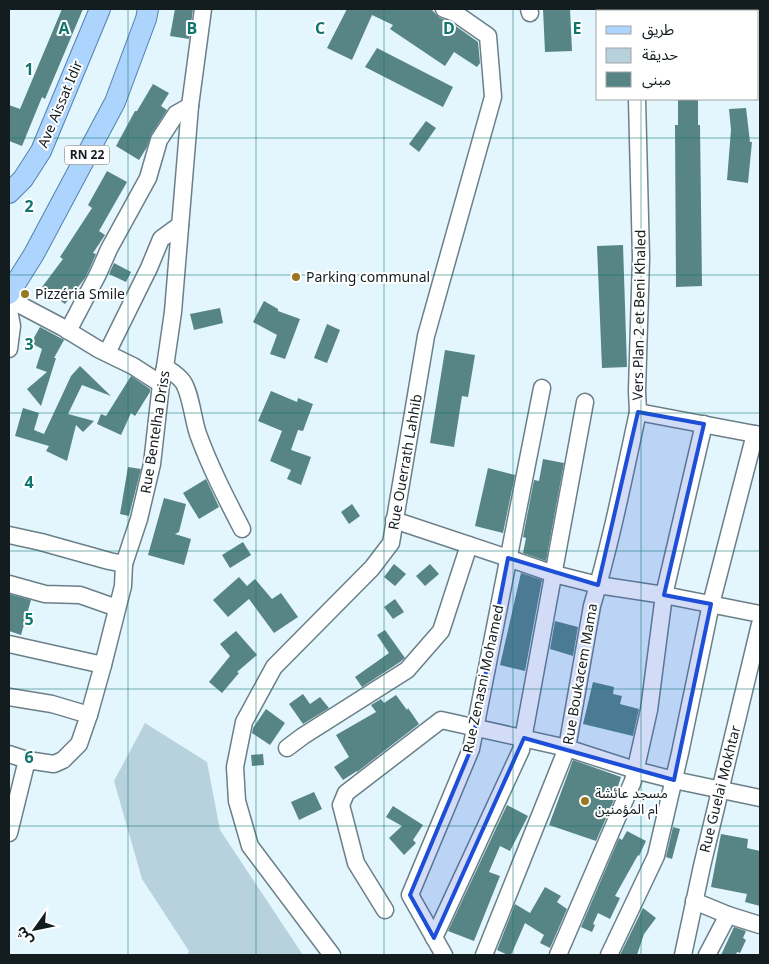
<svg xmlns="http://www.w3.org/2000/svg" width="769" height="964" font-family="Georgia,'Noto Sans Arabic',serif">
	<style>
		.green { fill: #b7d2dc }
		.building { fill: #578585 }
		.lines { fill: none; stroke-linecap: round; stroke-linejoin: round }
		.minor-casing { stroke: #6a7f88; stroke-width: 19 }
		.major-casing { stroke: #5381af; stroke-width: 22 }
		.minor { stroke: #fff; stroke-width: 16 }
		.major { stroke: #acd4fd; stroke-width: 20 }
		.marked { fill: #1d4ed8; fill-opacity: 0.2; stroke: #1d4ed8; stroke-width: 4; stroke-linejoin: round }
		.grid { fill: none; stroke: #0f766e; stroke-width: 1; stroke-opacity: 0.55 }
		.poi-dot { fill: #987821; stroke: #fff; stroke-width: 2 }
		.labels { text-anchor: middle; stroke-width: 4; stroke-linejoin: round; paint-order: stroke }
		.shield { fill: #fff; stroke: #5a6062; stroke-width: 1 }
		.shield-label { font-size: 12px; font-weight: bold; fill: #131c1f }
		.street-label { font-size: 14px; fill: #131c1f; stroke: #fff }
		.poi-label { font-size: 14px; fill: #131c1f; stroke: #fff; text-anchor: start }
		.grid-label { font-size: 16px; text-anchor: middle; font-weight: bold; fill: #0f766e; stroke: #fff; stroke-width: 4; stroke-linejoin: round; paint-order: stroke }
	</style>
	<rect width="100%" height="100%" fill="#e3f6fd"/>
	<path class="green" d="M145,723L207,762L220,830L303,955H187L189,951L142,879L114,781Z"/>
	<g class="building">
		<path d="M62,9H83L45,99L42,97L22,146L9,141V105L20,109Z"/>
		<path d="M175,9H193L189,39L170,36Z"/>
		<path d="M347,9H431L440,18L450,22L478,42L480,63L477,67L454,52L445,66L390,29L393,25L372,15L352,60L327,48Z"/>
		<path d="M543,9H570L572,51L545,52Z"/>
		<path d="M377,48L453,87L443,107L365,67Z"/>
		<path d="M153,84L169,93L161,106L167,110L151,135L147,147L139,160L116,146L135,111H137Z"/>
		<path d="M678,99H698V125H700L702,286L676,287L675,125H678Z"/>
		<path d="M746,108L750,142H752L748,183L727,180L731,130L729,109Z"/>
		<path d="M426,121L436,128L419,152L409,144Z"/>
		<path d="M107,171L127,182L99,231L105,235L93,253L96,254L89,270L85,278L65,304L42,287L63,259L60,257L92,208L88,205Z"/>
		<path d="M623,245L627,367L602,368L597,246Z"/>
		<path d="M114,263L131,272L126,282L109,274Z"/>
		<path d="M264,301L278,309V311L300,319L285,359L270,354L277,335L253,322Z"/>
		<path d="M220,308L223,323L194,330L190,314Z"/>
		<path d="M327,324L340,330L327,363L314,358Z"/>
		<path d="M40,327L64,340L54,358H56L41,406L27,389L47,372L36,368L42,349L31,343Z"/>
		<path d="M445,350L475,355L468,397L462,396L454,447L430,443Z"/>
		<path d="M80,366L111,396L82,385L68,414L94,421L83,432L76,425L67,461L46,451L49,446L15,436L23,408L39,413L34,430L44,434L71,376Z"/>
		<path d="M131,376L150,389V392L135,416L131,413L121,435L97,424L101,414L106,416Z"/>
		<path d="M271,391L297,402L298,398L313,404L303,431L298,430L291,450L311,457L301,485L287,479L291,470L270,461L282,431L258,421Z"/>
		<path d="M543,459L564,463L546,561L523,553L526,538L523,537L534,480L539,481Z"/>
		<path d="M128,467L141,469L129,516L120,514Z"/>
		<path d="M488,468L515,475L503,533L475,526Z"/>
		<path d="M206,479L219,507L199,519L183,493Z"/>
		<path d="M164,498L186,504L179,532L175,534L191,539L184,565L148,555Z"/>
		<path d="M352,504L360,516L349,524L341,512Z"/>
		<path d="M243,542L251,555L230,568L222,555Z"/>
		<path d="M394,564L406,574L395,586L384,577Z"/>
		<path d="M430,564L439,574L425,586L416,576Z"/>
		<path d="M521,573L542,580L525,671L500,665Z"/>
		<path d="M239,577L247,586L255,579L272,599L281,593L298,617L274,633L249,599L228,617L213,600Z"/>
		<path d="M9,594L31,600L21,635L9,631Z"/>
		<path d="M395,599L404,612L393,619L384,607Z"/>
		<path d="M555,621L578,627L573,656L550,649Z"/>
		<path d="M385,630L405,658L400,662L362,687L355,677L389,653L377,635Z"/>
		<path d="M236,631L257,655L237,672L239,673L222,693L209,682L230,656L220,644Z"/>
		<path d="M593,682L614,687L613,694L622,696L620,704L639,709L633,736L583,724Z"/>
		<path d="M303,694L310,704L320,697L329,708L303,724L289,704Z"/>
		<path d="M396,695L407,710L408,708L419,724L357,772V771L343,780L334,767L349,757L336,735L376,712L371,705L381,699L384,703Z"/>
		<path d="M266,709L285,723L270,745L252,733L253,728Z"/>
		<path d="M263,754L264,765L252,766L251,755Z"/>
		<path d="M573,760L621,777L613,802L596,841L549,825Z"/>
		<path d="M314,792L322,809L299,820L291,802Z"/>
		<path d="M507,805L528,816L510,851L500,846L489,872L500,876L474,941L448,931Z"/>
		<path d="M393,806L423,825L413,840L416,843L404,855L389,838L402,826L386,817Z"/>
		<path d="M673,827L680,829L672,859L666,857Z"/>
		<path d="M627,831L646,841L639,856L638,855L615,896L620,898L610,919L598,913L593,924L595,925L592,932L581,927L619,838L622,840Z"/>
		<path d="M721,834L748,839L747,848L760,851V906L745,902L747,894L711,887Z"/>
		<path d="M545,887L561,896L557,902L567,909L550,948L540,943L544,935L525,923L511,955H508L497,950L515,904L530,913Z"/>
		<path d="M643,908L656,918L644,934L637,955H620Z"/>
		<path d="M734,927L746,931L743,938L746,940L740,953L737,952L736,955H721Z"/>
	</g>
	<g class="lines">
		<defs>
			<g id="minor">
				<path d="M529,9L530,13"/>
				<path d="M635,9L636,11"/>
				<path d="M637,99L641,258L637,391L638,412L760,435"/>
				<path d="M9,299L62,327L98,349L133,366L161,384"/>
				<path d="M9,310L12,326L9,349"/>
				<path d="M68,331L98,274L109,249L148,178L159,140L176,114L190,106"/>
				<path d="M107,353L149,268L161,239L180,225"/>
				<path d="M165,367C171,371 179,376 183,382C191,394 193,420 198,434C210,467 226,498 242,529"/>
				<path d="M394,520L508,558L554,574L598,585L664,595L760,614"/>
				<path d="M9,535L41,542L109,561L124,564"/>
				<path d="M9,584L45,594L80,595L117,608"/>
				<path d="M9,644L103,665"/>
				<path d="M9,697L52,704L89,715"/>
				<path d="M287,748L303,736L407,670L441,631L469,545"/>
				<path d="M9,754L27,760"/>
				<path d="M9,833L27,760L54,764L63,760L79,744L89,715L103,665L123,586L124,564L139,519L152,464L161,384L165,367L173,312L190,106L203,9"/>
				<path d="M694,901L728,915L760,925"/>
				<path d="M385,910L356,863L341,805L346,793L441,720L567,748L635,770L674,780L760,798"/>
				<path d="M434,938L521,750L585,402"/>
				<path d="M332,955L250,846L237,801L235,767L244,722L274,667L372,568L391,543L426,336L493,97L488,36L455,13L444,9"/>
				<path d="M444,955L410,895L471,749L542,388"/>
				<path d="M484,955L567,748L592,606C611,542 624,477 638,412"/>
				<path d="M558,955L633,781L649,710L664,595L704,424"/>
				<path d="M609,955L656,856L680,753L711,604L755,434"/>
				<path d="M683,955L702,866L760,624"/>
				<path d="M707,955L728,915"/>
			</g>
			<g id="major">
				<path d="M9,193L23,179L41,151L100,9"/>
				<path d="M9,294L34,254L115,102L146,19L148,9"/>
			</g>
		</defs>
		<use href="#minor" class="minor-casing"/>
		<use href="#major" class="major-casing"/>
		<use href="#minor" class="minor"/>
		<use href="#major" class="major"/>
	</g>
	<path class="marked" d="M638,412L704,424L664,595L711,604L674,780L524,738L434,938L410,895L471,749L508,558L598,585Z"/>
	<path class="grid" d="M128,9V955M256,9V955M384,9V955M513,9V955M641,9V11M641,99V955M9,138H760M9,275H760M9,413H760M9,551H760M9,689H760M9,826H760"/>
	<g class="poi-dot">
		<circle cx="296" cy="277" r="5"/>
		<circle cx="25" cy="294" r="5"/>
		<circle cx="585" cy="801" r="5"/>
	</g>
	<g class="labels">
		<rect class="shield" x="64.5" y="145.5" width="45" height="19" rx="4"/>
		<g class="shield-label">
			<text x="87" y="159">RN 22</text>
		</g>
		<g class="street-label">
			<text transform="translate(60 104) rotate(-67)" y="5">Ave Aissat Idir</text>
			<text transform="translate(639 315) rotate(-89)" y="5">Vers Plan 2 et Beni Khaled</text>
			<text transform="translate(155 432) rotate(-81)" y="5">Rue Bentelha Driss</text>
			<text transform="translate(405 462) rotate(-80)" y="5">Rue Ouerrath Lahhib</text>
			<text transform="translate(580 674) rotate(-80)" y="5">Rue Boukacem Mama</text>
			<text transform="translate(483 679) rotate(-78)" y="5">Rue Zenasni Mohamed</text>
			<text transform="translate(720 789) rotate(-76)" y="5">Rue Guelai Mokhtar</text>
		</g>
		<g class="poi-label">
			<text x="306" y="282">Parking communal</text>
			<text x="35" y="299">Pizzéria Smile</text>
			<text x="595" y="798">مسجد عائشة<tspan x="595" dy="16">ام المؤمنين</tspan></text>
		</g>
	</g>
	<g class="grid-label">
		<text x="64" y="34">A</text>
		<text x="192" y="34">B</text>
		<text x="320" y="34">C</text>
		<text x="449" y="34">D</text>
		<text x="577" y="34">E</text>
		<text x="29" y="75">1</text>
		<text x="29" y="212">2</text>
		<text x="29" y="350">3</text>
		<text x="29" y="488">4</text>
		<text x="29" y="625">5</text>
		<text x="29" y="763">6</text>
	</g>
	<rect width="769" height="964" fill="none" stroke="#131c1f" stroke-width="20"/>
	<rect x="596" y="10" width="162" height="90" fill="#ffffff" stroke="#a1a4a5"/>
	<rect x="606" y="26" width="25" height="8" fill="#acd4fd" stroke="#a1a4a5"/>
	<text x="642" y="35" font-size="15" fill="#131c1f">طريق</text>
	<rect x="606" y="48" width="25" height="15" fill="#b7d2dc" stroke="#a1a4a5"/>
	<text x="642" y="60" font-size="15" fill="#131c1f">حديقة</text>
	<rect x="606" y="72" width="25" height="15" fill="#578585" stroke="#a1a4a5"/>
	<text x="642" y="85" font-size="15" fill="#131c1f">مبنى</text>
	<g transform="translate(35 929) rotate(237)" stroke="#ffffff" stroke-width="4" paint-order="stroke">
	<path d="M0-4L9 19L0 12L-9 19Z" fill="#131c1f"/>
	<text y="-8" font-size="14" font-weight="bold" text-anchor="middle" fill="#131c1f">ش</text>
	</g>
</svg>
